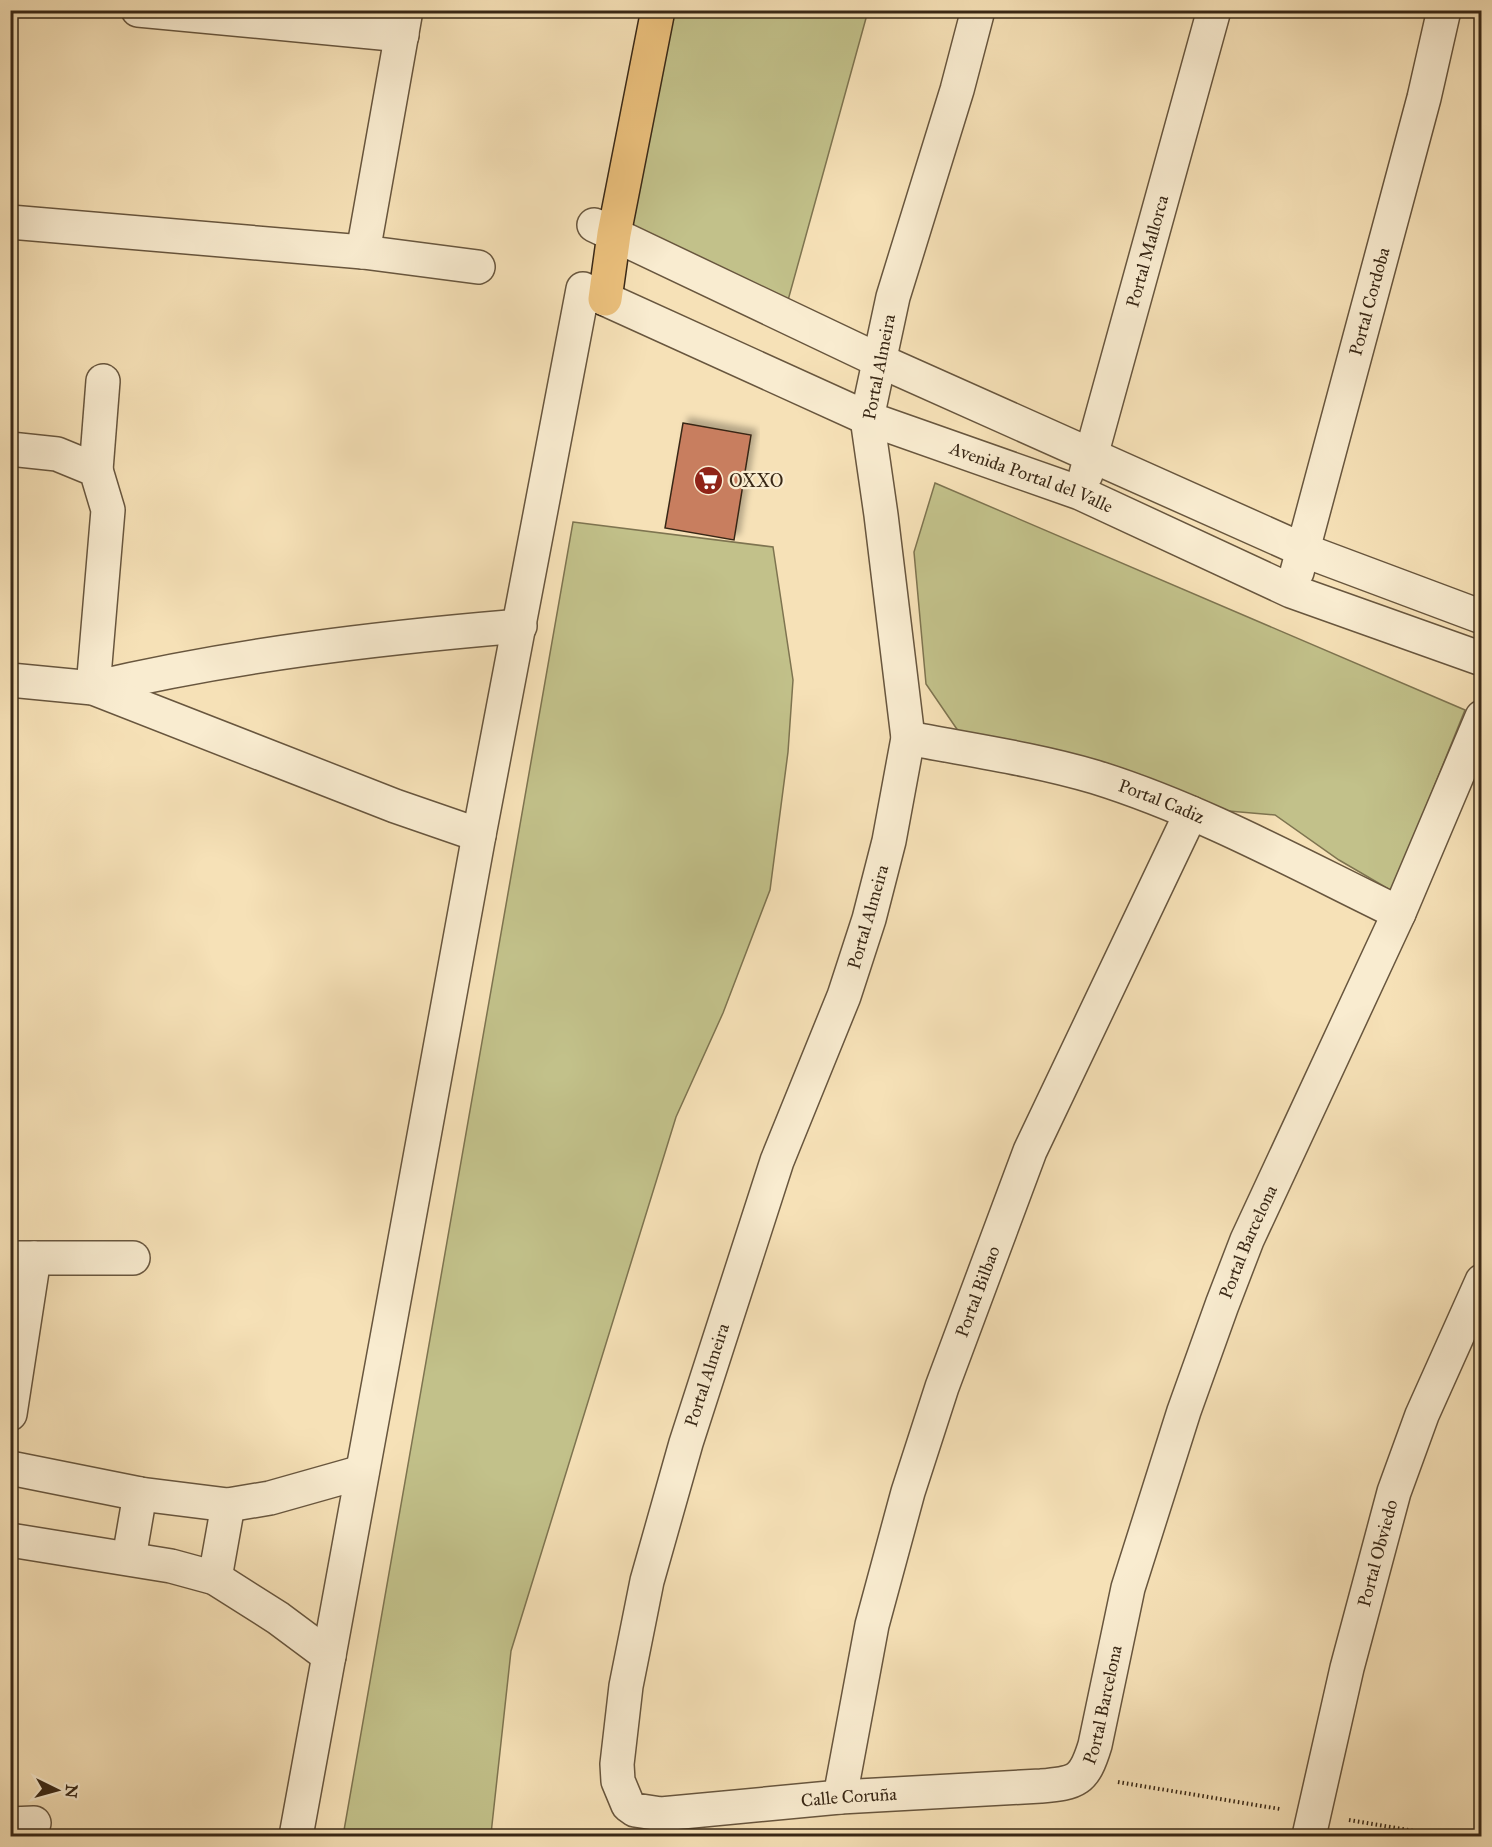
<svg xmlns="http://www.w3.org/2000/svg" width="1492" height="1847" font-family="'IM FELL Great Primer',serif">
	<style>
		.green { fill: #c2c18a; stroke: #7e7450; stroke-width: 1.5 }
		.building { fill: #c87e5f; stroke: #392816; stroke-width: 1.5; filter: url(#shadow) }
		.lines { fill: none; stroke-linecap: round; stroke-linejoin: round }
		.minor-casing { stroke: #68563e; stroke-width: 36 }
		.major-casing { stroke: #392816; stroke-width: 36 }
		.path { stroke: #392816; stroke-width: 4; stroke-dasharray: 1.5 3; stroke-linecap: butt }
		.minor { stroke: #f9ecd0; stroke-width: 33 }
		.major { stroke: #ebc07c; stroke-width: 33 }
		.labels { text-anchor: middle; stroke-width: 4.5; stroke-linejoin: round; paint-order: stroke }
		.street-label { font-size: 18px; fill: #392816; stroke: #f9ecd0 }
		.poi-label { font-size: 18px; fill: #392816; stroke: #f9ecd0; text-anchor: start }
	</style>
	<defs>
		<filter id="shadow"><feDropShadow dx="5.5" dy="-5.5" stdDeviation="3" flood-color="#0004"/></filter>
	</defs>
	<rect width="100%" height="100%" fill="#f6e1b7"/>
	<filter id="stains"><feTurbulence type="fractalNoise" baseFrequency=".00333" numOctaves="4"/><feColorMatrix values="0 0 0 0 .2 0 0 0 0 .09 0 0 0 0 .02 0 0 0 .5 -.17"/></filter>
	<radialGradient id="worn" r=".72"><stop offset=".6" stop-color="#630" stop-opacity="0"/><stop offset="1" stop-color="#630" stop-opacity=".3"/></radialGradient>
	<g class="green">
		<path d="M672,11H868L787,304L625,221Z"/>
		<path d="M935,483L1465,710L1392,891L1339,860L1275,815L1217,810L963,738L926,684L914,552Z"/>
		<path d="M573,522L773,547L793,680L788,752L770,890L723,1013L676,1117L511,1651L491,1834L493,1836H343Z"/>
	</g>
	<path class="building" d="M683,423L751,435L734,540L665,528Z"/>
	<g class="lines">
		<defs>
			<g id="minor">
				<path d="M138,10L402,35"/>
				<path id="s1" d="M978,10L957,90L893,297L867,418L881,515L908,738L889,841L869,919L844,996L777,1161L686,1443L647,1581L626,1686L617,1764L618,1781L628,1805L635,1810L661,1814L840,1797L1041,1786C1077,1783 1084,1781 1095,1745L1128,1588L1184,1411L1222,1305L1247,1240L1399,913L1482,717"/>
				<path d="M10,222L363,252L478,267"/>
				<path d="M594,225L878,360L1303,550L1482,617"/>
				<path d="M363,252L406,10"/>
				<path d="M10,449L57,454L96,470L108,510L93,688C234,655 376,638 520,626"/>
				<path d="M96,470L103,381"/>
				<path id="s2" d="M1086,474L1214,10"/>
				<path id="s3" d="M1297,572L1424,98L1444,10"/>
				<path d="M10,680L93,688L395,806L479,835"/>
				<path id="s4" d="M908,738C970,750 1034,759 1095,777C1201,810 1300,865 1399,913"/>
				<path d="M12,1258H133"/>
				<path d="M10,1414L34,1258"/>
				<path d="M10,1468L140,1494L228,1505L270,1498L362,1472"/>
				<path d="M10,1540L171,1566L215,1578L278,1618L329,1656"/>
				<path d="M129,1558L140,1494"/>
				<path d="M215,1578L228,1505"/>
				<path id="s5" d="M840,1797L872,1625L908,1492L942,1387L1030,1151L1191,813"/>
				<path d="M10,1824L34,1823"/>
				<path id="s6" d="M296,1836L479,835L583,289L867,418L1080,493L1291,591L1482,659"/>
				<path id="s7" d="M1309,1836L1347,1668L1394,1492L1422,1415L1482,1281"/>
			</g>
			<path id="major" d="M605,299L614,234L658,10"/>
		</defs>
		<use href="#minor" class="minor-casing"/>
		<use href="#major" class="major-casing"/>
		<g class="path">
			<path d="M1118,1782L1280,1809"/>
			<path d="M1349,1820L1443,1836H1464"/>
		</g>
		<use href="#minor" class="minor"/>
		<use href="#major" class="major"/>
	</g>
	<defs>
		<symbol id="supermarket-disc" viewBox="-11 -11 22 22"><circle r="9.5" fill="#8f2418" stroke="#f9ecd0"/><path d="M-6-5.5h2.5l.6 2H6L4.5 2H-2.5L-4.4-4H-6ZM-1.5 3.2a1.3 1.3 0 1 0 .1 0ZM3 3.2a1.3 1.3 0 1 0 .1 0Z" fill="#fff"/></symbol>
	</defs>
	<g fill-rule="evenodd">
		<use href="#supermarket-disc" x="692" y="464" width="33" height="33"/>
	</g>
	<g class="labels">
		<g class="street-label">
			<text dy="6" stroke="none"><textPath href="#s2" startOffset="231">Portal Mallorca</textPath></text>
			<text dy="6" stroke="none"><textPath href="#s3" startOffset="280">Portal Cordoba</textPath></text>
			<text transform="translate(879 367) rotate(-79)" y="6">Portal Almeira</text>
			<text dy="6" stroke="none"><textPath href="#s6" startOffset="2060">Avenida Portal del Valle</textPath></text>
			<text dy="6" stroke="none"><textPath href="#s4" startOffset="262">Portal Cadiz</textPath></text>
			<text transform="translate(868 917) rotate(-74)" y="6">Portal Almeira</text>
			<text dy="6" stroke="none"><textPath href="#s1" startOffset="2877">Portal Barcelona</textPath></text>
			<text dy="6" stroke="none"><textPath href="#s5" startOffset="525">Portal Bilbao</textPath></text>
			<text transform="translate(707 1375) rotate(-72)" y="6">Portal Almeira</text>
			<text dy="6" stroke="none"><textPath href="#s7" startOffset="291">Portal Obviedo</textPath></text>
			<text dy="6" stroke="none"><textPath href="#s1" startOffset="2391">Portal Barcelona</textPath></text>
			<text dy="6" stroke="none"><textPath href="#s1" startOffset="2082">Calle Coruña</textPath></text>
		</g>
		<g class="poi-label">
			<text x="729" y="487">OXXO</text>
		</g>
	</g>
	<rect width="1492" height="1847" fill="none" stroke="#f6e1b7" stroke-width="36"/>
	<rect x="12" y="12" width="1468" height="1823" fill="none" stroke="#392816" stroke-width="3"/>
	<rect x="18" y="18" width="1456" height="1811" fill="none" stroke="#392816" stroke-width="1.5"/>
	<g transform="translate(57 1790) rotate(95)" stroke="#f9ecd0" stroke-width="4.5" paint-order="stroke">
	<path d="M0-4.5L10 22L0 15L-10 22Z" fill="#392816"/>
	<text y="-9" font-size="16" font-weight="bold" text-anchor="middle" fill="#392816">N</text>
	</g>
	<rect width="100%" height="100%" filter="url(#stains)"/>
	<rect width="100%" height="100%" fill="url(#worn)"/>
</svg>
